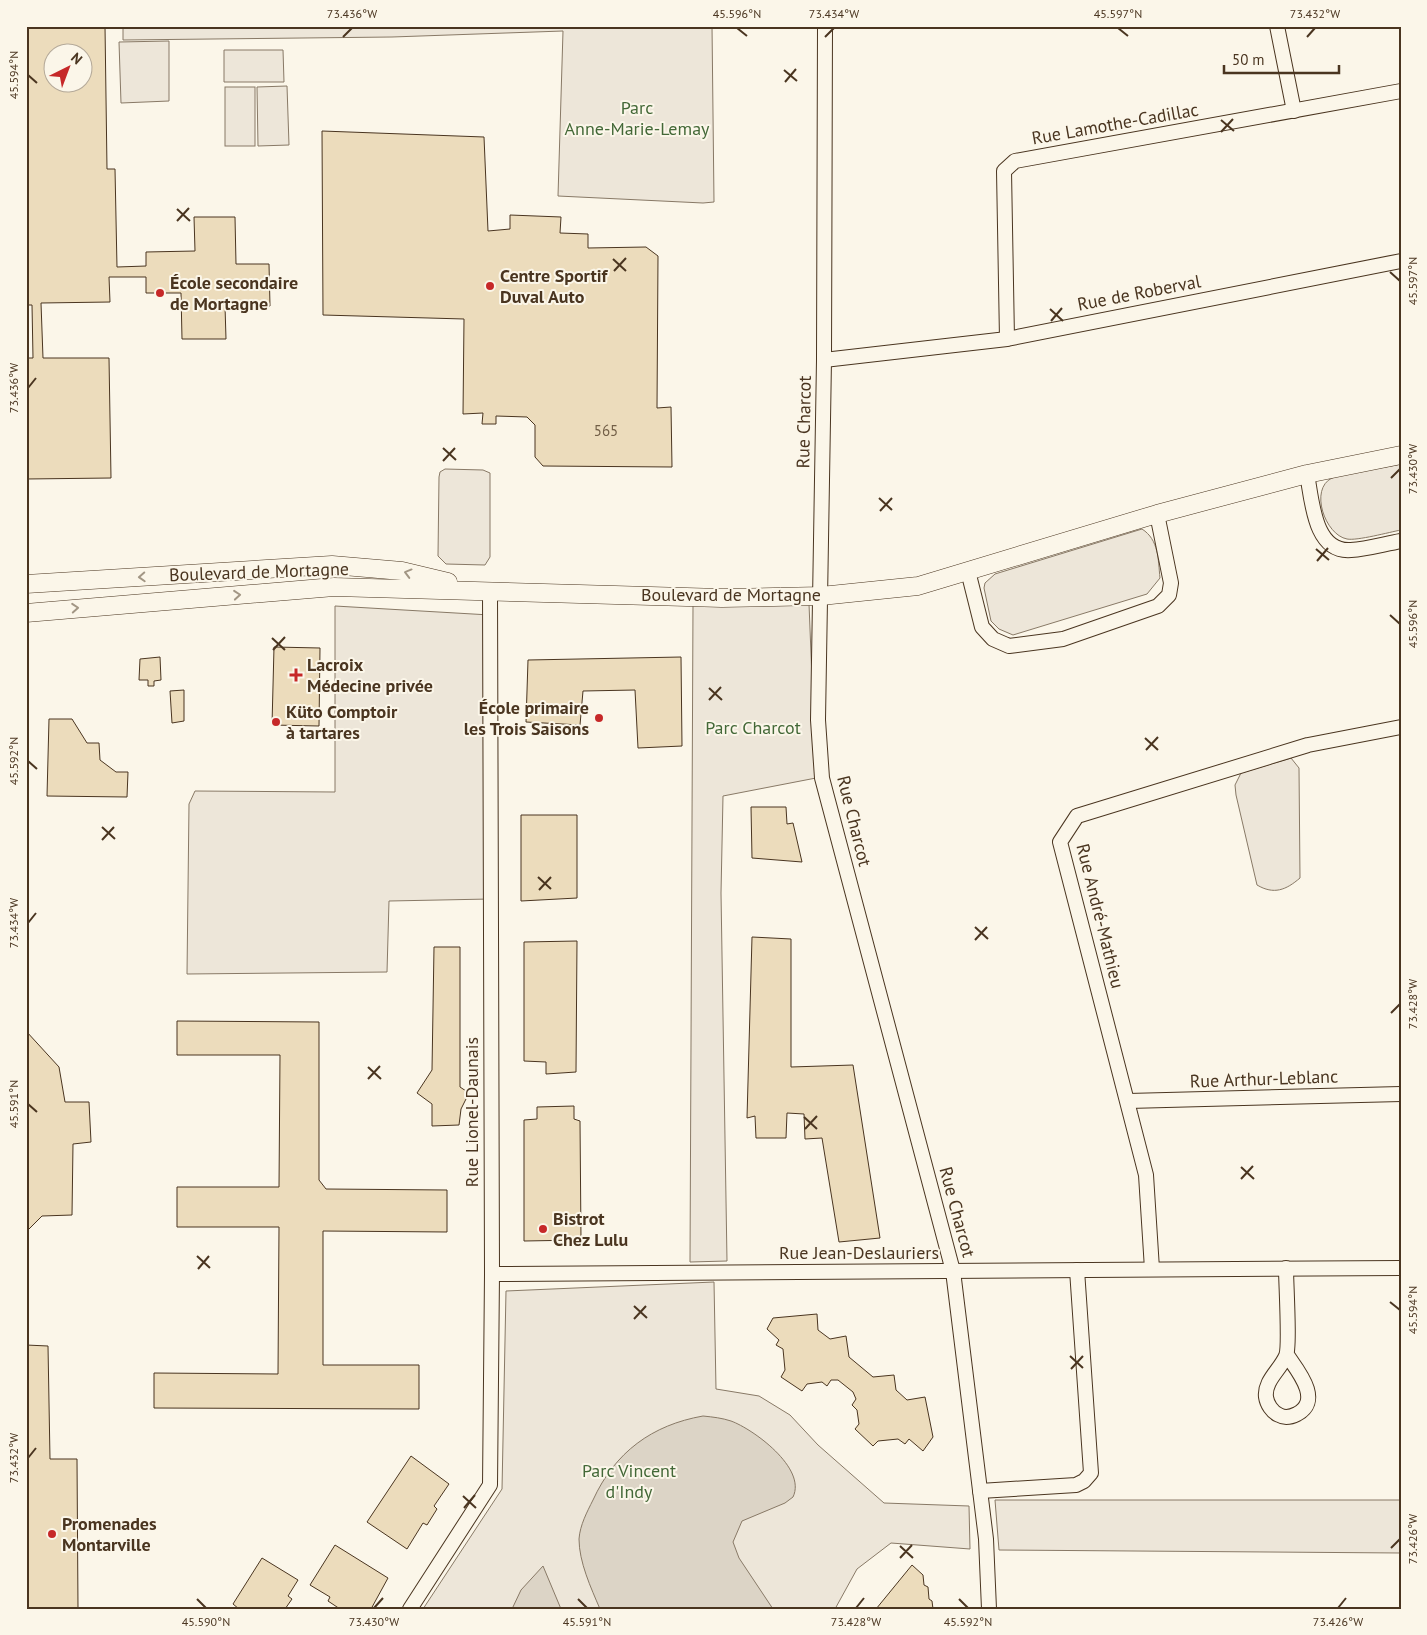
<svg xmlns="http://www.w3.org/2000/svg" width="1427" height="1635" font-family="'PT Sans',sans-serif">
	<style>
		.green { fill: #ede6d9; stroke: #887966 }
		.water { fill: #dcd4c6; stroke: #887966 }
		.building { fill: #ecdcbc; stroke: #4a3520; fill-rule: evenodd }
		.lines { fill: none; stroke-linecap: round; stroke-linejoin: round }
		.minor-casing { stroke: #4a3520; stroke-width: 16 }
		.tertiary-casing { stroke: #4a3520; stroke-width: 19 }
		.minor { stroke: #fbf6e9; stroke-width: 14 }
		.tertiary { stroke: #fbf6e9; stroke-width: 18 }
		.oneway { stroke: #a29684 }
		.ticks { fill: none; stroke: #4a3520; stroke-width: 2 }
		.poi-dot { fill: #c62828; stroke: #fbf6e9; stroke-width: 2 }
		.labels { text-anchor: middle; stroke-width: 4; stroke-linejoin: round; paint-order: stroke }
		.number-label { font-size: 15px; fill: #725f47 }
		.park-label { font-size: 18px; fill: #436837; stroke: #fbf6e9 }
		.street-label { font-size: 18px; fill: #4a3520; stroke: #fbf6e9 }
		.poi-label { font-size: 18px; font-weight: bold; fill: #4a3520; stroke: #fbf6e9; text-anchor: start }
		.neatline { fill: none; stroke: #4a3520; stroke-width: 2 }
		.ticks-label { font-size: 12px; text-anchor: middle; fill: #4a3520 }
	</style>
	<rect width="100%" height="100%" fill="#fbf6e9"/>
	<g class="green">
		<path d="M123,26H712L714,202L703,203L558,196L563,31L392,37L123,40Z"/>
		<path d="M169,41V101L121,103L119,42Z"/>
		<path d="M224,50H283L284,82H224Z"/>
		<path d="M287,86L289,145L258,146L257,87Z"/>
		<rect x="225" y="87" width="30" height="59"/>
		<path d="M1401,464V530C1390,532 1357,541 1347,539C1325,535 1309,489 1332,478C1346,472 1384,468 1401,464Z"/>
		<path d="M445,469L483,470L490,473V557L485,565L446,564L438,556L439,477L440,472Z"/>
		<path d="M1142,529C1159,540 1158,559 1160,578L1147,594L1013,635L999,629L991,621L984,588L985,583L995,574Z"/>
		<path d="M693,604H809L816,778L723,796L721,893L727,1261L690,1262Z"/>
		<path d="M335,606L490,615V899L389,901L387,972L187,974L189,804L195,791L335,792Z"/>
		<path d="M1291,758L1299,768L1300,878C1286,890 1274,895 1257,885L1236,795L1235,785L1241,773Z"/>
		<path d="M714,1282L716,1389L759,1396L790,1415L818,1445L884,1503L969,1506L970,1549L891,1543L857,1569L835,1609H423L502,1489L506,1291Z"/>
		<path d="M995,1500H1401V1553L999,1550Z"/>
	</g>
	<g class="water">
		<path d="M703,1416C713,1417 722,1418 731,1421C753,1429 807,1468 793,1497L785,1503L742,1521L733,1542L739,1558L773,1609H600C591,1588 579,1562 579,1539C580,1525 587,1512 593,1500C615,1452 652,1425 703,1416Z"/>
		<path d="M543,1566L561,1609H512L521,1590Z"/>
	</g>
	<g class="building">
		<path d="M26,26H105L107,169H115L117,267L146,266V252L195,251L194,217H235L236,264H269L270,306H225L226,339H182L181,293H146V277H109L110,302L41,303L43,358H109L111,478L26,479V358H33L32,305H26ZM52,52H82V82H52Z"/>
		<path d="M322,131L484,137L488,231L510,229V215L561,217L560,233L588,234V248L646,247L658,256L657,408L671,407L672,467L543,466L535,457V425L527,417L496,416V424H482L483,413L463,414L464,319L323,315Z"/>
		<path d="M274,647L320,648L319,726L272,725Z"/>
		<path d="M160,657L161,680L154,681V686H148V680H139L140,659Z"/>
		<path d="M681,657L682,746L638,748L635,690L583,691L580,725L526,722L528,660Z"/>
		<path d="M184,690V721L172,723L170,691Z"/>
		<path d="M49,719H72L87,743H99L100,760L116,772H128L127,797L47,796Z"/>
		<path d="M751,807H786L787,824L793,823L802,862L752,858Z"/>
		<path d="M521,815H577V898L521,901Z"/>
		<path d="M752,937L791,939V1067L853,1065L880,1238L839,1242L822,1138L805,1139L804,1114L787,1113L786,1138H756L755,1116L747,1118Z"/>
		<path d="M577,941L576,1072L546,1074V1062L524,1061V942Z"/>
		<path d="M434,947H460V1087L469,1093L461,1109L459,1125L432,1126V1104L417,1093L432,1070Z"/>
		<path d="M177,1021L319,1022V1180L326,1189L447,1190V1232L323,1231V1365H419V1409L154,1408V1373L278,1374L279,1227H177V1187H279L280,1055H177Z"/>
		<path d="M26,1031L59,1067L65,1102H89L91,1142L73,1144L72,1215L42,1216L26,1232Z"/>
		<path d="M574,1106V1119L580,1121L581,1240L524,1241V1120L537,1119V1107Z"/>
		<path d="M817,1314L818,1330L830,1339L846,1336L849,1357L873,1377L894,1375L896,1390L907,1400L925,1397L933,1437L923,1451L909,1439L905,1444L898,1439L878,1441L873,1446L855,1429L859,1424L857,1410L852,1405L856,1399L853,1392L838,1380H831L827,1386L822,1382L807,1384L802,1391L781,1377L785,1370L783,1349L776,1345L779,1340L767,1329L773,1318Z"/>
		<path d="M26,1345L48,1346L50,1459H77L78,1609H26Z"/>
		<path d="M411,1456L449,1484L434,1506L437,1509L427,1525L423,1523L407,1549L367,1522Z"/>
		<path d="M335,1545L388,1578L371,1609H340L328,1601L330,1597L310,1585Z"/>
		<path d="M262,1558L298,1580L288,1596L292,1599L285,1609H239L233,1604Z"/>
		<path d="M912,1565L923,1575L924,1585L928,1587L929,1599L932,1601L933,1609H876Z"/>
	</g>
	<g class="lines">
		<defs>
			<g id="minor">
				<path d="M825,26L824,360L818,720L822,778L953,1271L986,1539L989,1609"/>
				<path d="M1277,26L1294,111"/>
				<path d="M1007,339L1004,171L1015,161L1401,91"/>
				<path d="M824,360L1007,339L1401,261"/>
				<path d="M1307,474C1312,500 1314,553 1351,550C1367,549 1384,544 1401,541"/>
				<path d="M968,571L982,627L993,639L1009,646L1063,639L1158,606L1169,595L1171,583L1157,514"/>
				<path d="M1128,1101L1401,1094"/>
				<path d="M1286,1268C1286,1283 1290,1347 1286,1356C1280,1370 1264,1381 1266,1397C1267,1404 1272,1412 1279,1415C1284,1418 1291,1417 1297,1414C1323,1400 1297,1370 1287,1355"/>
				<path d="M1152,1269L1146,1175L1060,842L1077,816L1308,745L1401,727"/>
				<path d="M492,1274L1401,1268"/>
				<path d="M980,1491L1076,1485L1084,1481L1091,1473L1077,1270"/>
				<path d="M410,1609L490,1485L492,1274L490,591"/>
			</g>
			<g id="tertiary">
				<path d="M26,584L332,565L402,571L448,582"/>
				<path d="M26,613L334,587L722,598L821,596L918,586L1157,514L1307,474L1401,455"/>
			</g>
		</defs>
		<use href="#minor" class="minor-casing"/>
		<use href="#tertiary" class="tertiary-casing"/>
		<use href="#minor" class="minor"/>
		<use href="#tertiary" class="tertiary"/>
	</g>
	<defs><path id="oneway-chevron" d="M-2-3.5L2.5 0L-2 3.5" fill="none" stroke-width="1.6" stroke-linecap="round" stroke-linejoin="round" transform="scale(1.25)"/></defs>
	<g class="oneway">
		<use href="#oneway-chevron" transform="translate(408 573) rotate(-165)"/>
		<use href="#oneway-chevron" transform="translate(142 577) rotate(177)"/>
		<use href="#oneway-chevron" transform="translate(237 595) rotate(-5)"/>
		<use href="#oneway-chevron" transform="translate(75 608) rotate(-4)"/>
	</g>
	<path class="ticks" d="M737,28L747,36M1118,28L1128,36M343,37L352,28M825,37L834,28M1307,37L1315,28M784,70L797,81M28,75L37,83M785,82L796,69M1221,120L1234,131M1221,132L1233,119M177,209L190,221M177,221L189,208M613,259L626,271M614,271L626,258M1390,272L1400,281M1050,309L1063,321M1051,321L1062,308M28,388L36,378M443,448L456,460M443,461L455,448M1391,478L1400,469M879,498L892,510M880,511L892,498M1316,549L1329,560M1317,561L1328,548M1390,615L1400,624M272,638L285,650M273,650L285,637M709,688L722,700M709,700L721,687M1145,738L1158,750M1146,750L1158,737M28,761L37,769M102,827L115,839M102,840L114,827M538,877L551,889M539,890L551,877M28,923L36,913M975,927L988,939M975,940L987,927M1391,1013L1400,1004M368,1067L381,1079M368,1079L380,1066M28,1104L37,1112M804,1117L817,1129M805,1129L817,1116M1241,1167L1254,1179M1241,1179L1253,1166M197,1256L210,1268M198,1269L209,1256M1390,1302L1400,1310M634,1306L647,1318M634,1319L646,1306M1070,1356L1083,1368M1071,1369L1083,1356M28,1458L36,1448M463,1496L476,1508M464,1508L475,1495M900,1546L913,1558M1391,1548L1400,1539M900,1558L912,1545M197,1599L206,1608M578,1599L587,1608M959,1599L968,1608M374,1608L383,1598M856,1608L864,1598M1338,1608L1346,1598"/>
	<g class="poi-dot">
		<circle cx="490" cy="286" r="5"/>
		<circle cx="160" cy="293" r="5"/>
		<path d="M293.5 667.5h5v5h5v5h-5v5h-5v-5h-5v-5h5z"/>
		<circle cx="599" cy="718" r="5"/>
		<circle cx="276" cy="722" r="5"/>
		<circle cx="543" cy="1229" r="5"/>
		<circle cx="52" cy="1534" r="5"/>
	</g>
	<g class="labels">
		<g class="number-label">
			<text x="606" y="436">565</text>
		</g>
		<g class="park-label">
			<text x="637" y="114">Parc<tspan x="637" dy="21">Anne-Marie-Lemay</tspan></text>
			<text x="753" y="734">Parc Charcot</text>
			<text x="629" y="1477">Parc Vincent<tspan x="629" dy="21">d'Indy</tspan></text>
		</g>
		<g class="street-label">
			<text transform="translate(1115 124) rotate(-10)" y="6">Rue Lamothe-Cadillac</text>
			<text transform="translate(1139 293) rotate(-11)" y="6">Rue de Roberval</text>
			<text transform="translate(804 422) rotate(-89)" y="6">Rue Charcot</text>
			<text transform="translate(259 572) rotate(-2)" y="6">Boulevard de Mortagne</text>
			<text x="731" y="601">Boulevard de Mortagne</text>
			<text transform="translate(854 821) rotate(76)" y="6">Rue Charcot</text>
			<text transform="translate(1100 916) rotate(76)" y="6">Rue André-Mathieu</text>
			<text transform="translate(1264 1079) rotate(-2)" y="6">Rue Arthur-Leblanc</text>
			<text transform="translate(472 1112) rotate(-90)" y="6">Rue Lionel-Daunais</text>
			<text transform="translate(957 1212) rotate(75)" y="6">Rue Charcot</text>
			<text x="859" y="1259">Rue Jean-Deslauriers</text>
		</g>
		<g class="poi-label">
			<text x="500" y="282">Centre Sportif<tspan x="500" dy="21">Duval Auto</tspan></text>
			<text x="170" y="289">École secondaire<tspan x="170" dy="21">de Mortagne</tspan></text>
			<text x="307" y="671">Lacroix<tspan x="307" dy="21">Médecine privée</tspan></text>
			<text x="589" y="714" text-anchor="end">École primaire<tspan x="589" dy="21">les Trois Saisons</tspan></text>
			<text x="286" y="718">Küto Comptoir<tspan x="286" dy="21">à tartares</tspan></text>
			<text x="553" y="1225">Bistrot<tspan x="553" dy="21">Chez Lulu</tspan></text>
			<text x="62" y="1530">Promenades<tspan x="62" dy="21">Montarville</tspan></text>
		</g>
	</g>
	<rect width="1427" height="1635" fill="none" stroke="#fbf6e9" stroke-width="55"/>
	<g transform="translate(68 68) rotate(42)"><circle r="24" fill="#fbf6e9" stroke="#b4a999"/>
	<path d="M0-4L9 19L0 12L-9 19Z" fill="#c62828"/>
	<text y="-8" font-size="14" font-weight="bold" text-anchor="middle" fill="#4a3520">N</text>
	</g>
	<path d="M1224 65v8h115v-8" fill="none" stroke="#4a3520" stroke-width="2.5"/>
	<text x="1232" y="65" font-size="15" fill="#4a3520" stroke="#fbf6e9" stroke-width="4" paint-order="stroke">50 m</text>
	<rect x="28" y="28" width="1372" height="1580" class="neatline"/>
	<g class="ticks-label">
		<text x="352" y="18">73.436°W</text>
		<text x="737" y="18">45.596°N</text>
		<text x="834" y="18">73.434°W</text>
		<text x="1118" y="18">45.597°N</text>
		<text x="1315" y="18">73.432°W</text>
		<text transform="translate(14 75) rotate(-90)" y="4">45.594°N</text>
		<text transform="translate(1413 281) rotate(-90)" y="4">45.597°N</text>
		<text transform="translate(14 388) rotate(-90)" y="4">73.436°W</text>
		<text transform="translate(1413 469) rotate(-90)" y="4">73.430°W</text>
		<text transform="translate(1413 624) rotate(-90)" y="4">45.596°N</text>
		<text transform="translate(14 761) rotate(-90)" y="4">45.592°N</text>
		<text transform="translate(14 923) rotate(-90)" y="4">73.434°W</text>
		<text transform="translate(1413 1004) rotate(-90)" y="4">73.428°W</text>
		<text transform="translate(14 1104) rotate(-90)" y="4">45.591°N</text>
		<text transform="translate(1413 1310) rotate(-90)" y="4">45.594°N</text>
		<text transform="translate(14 1458) rotate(-90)" y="4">73.432°W</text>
		<text transform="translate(1413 1539) rotate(-90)" y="4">73.426°W</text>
		<text x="206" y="1626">45.590°N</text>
		<text x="374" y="1626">73.430°W</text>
		<text x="587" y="1626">45.591°N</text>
		<text x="856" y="1626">73.428°W</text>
		<text x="968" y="1626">45.592°N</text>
		<text x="1338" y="1626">73.426°W</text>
	</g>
</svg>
